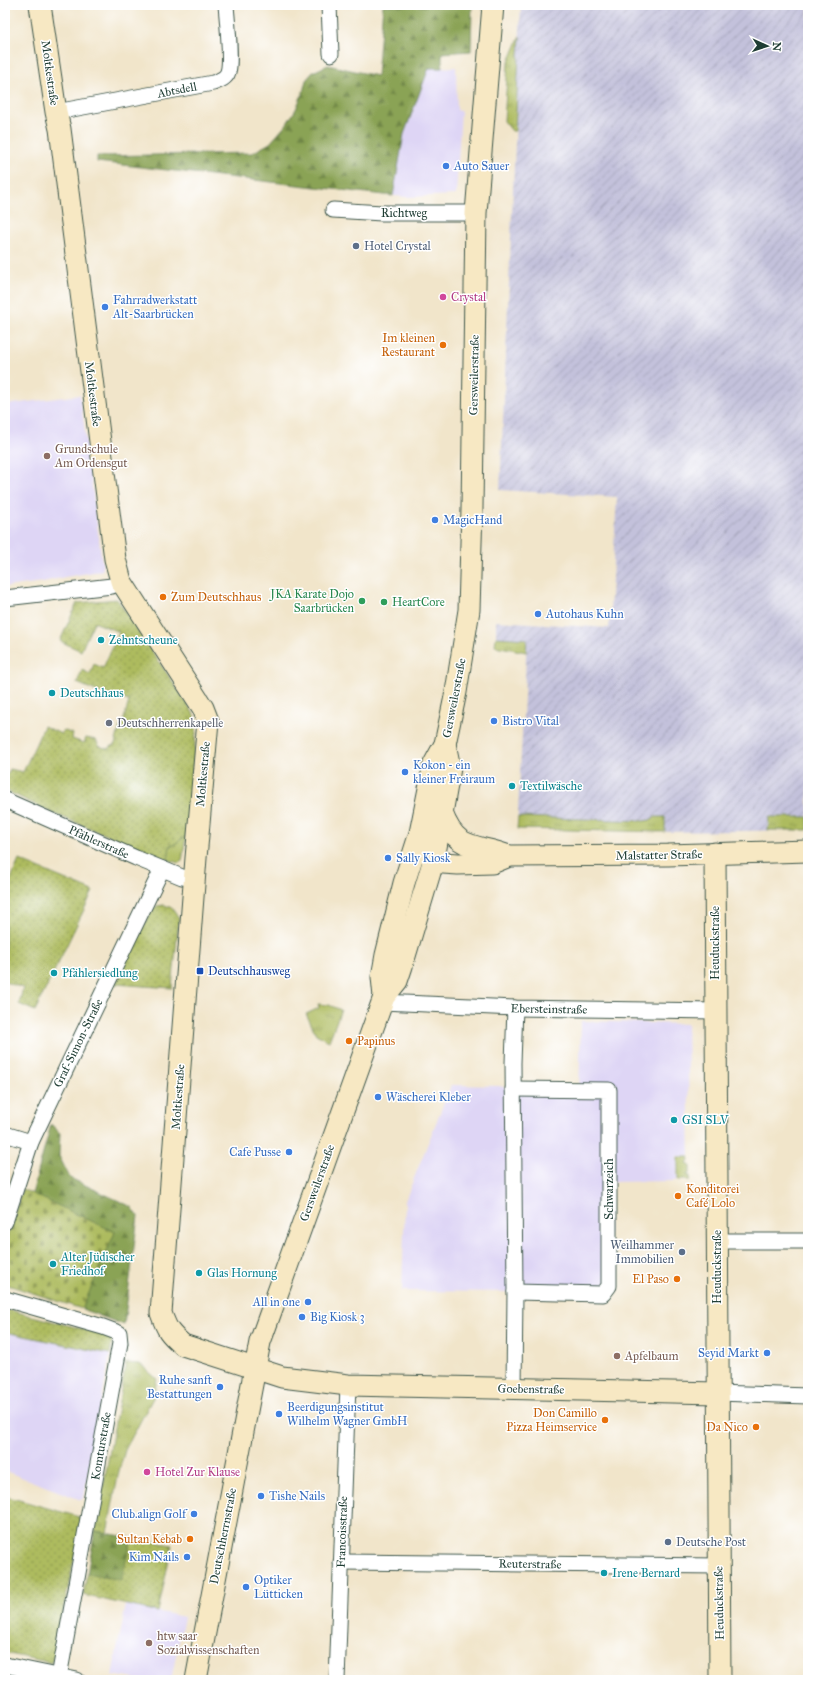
<svg xmlns="http://www.w3.org/2000/svg" width="813" height="1685" font-family="'IM FELL Great Primer',serif">
	<style>
		.built { fill: #ded5f5 }
		.industrial { fill: url(#industrial-furrows) }
		.grass { fill: url(#grass-tufts); stroke: #667c49 }
		.forest { fill: url(#forest-firs); stroke: #547044 }
		.cemetery { fill: url(#cemetery-stones); stroke: #667c49 }
		.park { fill: url(#park-dots); stroke: #667c49 }
		.lines { fill: none; stroke-linecap: round; stroke-linejoin: round }
		.street-casing { stroke: #3e564a; stroke-width: 17 }
		.secondary-casing { stroke: #3e564a; stroke-width: 23 }
		.street { stroke: #fff; stroke-width: 15 }
		.secondary { stroke: #f7e8c3; stroke-width: 21 }
		.shop-dot { fill: #3f7fe0; stroke: #fff; stroke-width: 1.5 }
		.service-dot { fill: #5c6f8a; stroke: #fff; stroke-width: 1.5 }
		.hotel-dot { fill: #d1479c; stroke: #fff; stroke-width: 1.5 }
		.food-dot { fill: #e8710a; stroke: #fff; stroke-width: 1.5 }
		.education-dot { fill: #8d6e63; stroke: #fff; stroke-width: 1.5 }
		.leisure-dot { fill: #2e9e5b; stroke: #fff; stroke-width: 1.5 }
		.culture-dot { fill: #0f9aa8; stroke: #fff; stroke-width: 1.5 }
		.worship-dot { fill: #6b7280; stroke: #fff; stroke-width: 1.5 }
		.transit-dot { fill: #1a4fb4; stroke: #fff; stroke-width: 1.5 }
		.labels { text-anchor: middle; stroke-width: 3; stroke-linejoin: round; paint-order: stroke }
		.street-label { font-size: 12px; fill: #1f3d34; stroke: #fff }
		.shop-label { font-size: 12px; fill: #366cbe; stroke: #fff; text-anchor: start }
		.service-label { font-size: 12px; fill: #4e5e75; stroke: #fff; text-anchor: start }
		.hotel-label { font-size: 12px; fill: #b23c85; stroke: #fff; text-anchor: start }
		.food-label { font-size: 12px; fill: #c56008; stroke: #fff; text-anchor: end }
		.education-label { font-size: 12px; fill: #785e54; stroke: #fff; text-anchor: start }
		.leisure-label { font-size: 12px; fill: #27864d; stroke: #fff; text-anchor: end }
		.culture-label { font-size: 12px; fill: #0d838f; stroke: #fff; text-anchor: start }
		.worship-label { font-size: 12px; fill: #5b616d; stroke: #fff; text-anchor: start }
		.transit-label { font-size: 12px; fill: #164399; stroke: #fff; text-anchor: start }
	</style>
	<defs>
		<pattern id="industrial-furrows" width="10" height="10" patternUnits="userSpaceOnUse"><rect width="10" height="10" fill="#c3c1db"/><path d="M-1 1l2-2M0 10L10 0M9 11l2-2" fill="none" stroke="#9e9eb2"/></pattern>
		<pattern id="grass-tufts" width="24" height="20" patternUnits="userSpaceOnUse"><rect width="24" height="20" fill="#adbb5e"/><path d="M3 7l-1-3M5 7V3M7 7l1-3M15 17l-1-3M17 17v-4M19 17l1-3" fill="none" stroke="#8c994e"/></pattern>
		<pattern id="forest-firs" width="22" height="20" patternUnits="userSpaceOnUse"><rect width="22" height="20" fill="#8aa355"/><path d="M5 1l3.5 6h-7zM16 11l3.5 6h-7z" fill="#708647"/></pattern>
		<pattern id="cemetery-stones" width="16" height="16" patternUnits="userSpaceOnUse"><rect width="16" height="16" fill="#adbb5e"/><path d="M2 7V4a2 2 0 0 1 4 0v3zM10 15v-3a2 2 0 0 1 4 0v3z" fill="#8c994e"/></pattern>
		<pattern id="park-dots" width="8" height="8" patternUnits="userSpaceOnUse"><rect width="8" height="8" fill="#adbb5e"/><path d="M2 2h.1M6 6h.1" fill="none" stroke="#8c994e" stroke-width="1.8" stroke-linecap="round"/></pattern>
	</defs>
	<rect width="100%" height="100%" fill="#fff"/>
	<filter id="ink" filterUnits="userSpaceOnUse"><feTurbulence type="fractalNoise" baseFrequency=".025" numOctaves="2"/><feDisplacementMap in="SourceGraphic" scale="8" xChannelSelector="R" yChannelSelector="G"/><feConvolveMatrix kernelMatrix="1 2 1 2 8 2 1 2 1" color-interpolation-filters="sRGB"/></filter>
	<filter id="wash" filterUnits="userSpaceOnUse"><feTurbulence type="fractalNoise" baseFrequency=".012" numOctaves="4" result="noise"/><feDisplacementMap in="SourceGraphic" scale="16" xChannelSelector="R" yChannelSelector="G"/><feGaussianBlur stdDeviation="0.9" result="paint"/><feColorMatrix in="noise" values="0 0 0 0 0 0 0 0 0 0 0 0 0 0 0 0 0 1.4 0 .05"/><feComposite in="paint" operator="in"/></filter>
	<g filter="url(#wash)">
		<rect width="100%" height="100%" fill="#f1e5ca"/>
		<g class="built">
			<path d="M456,67L457,110L461,111L456,195L407,197L393,196L404,134L429,68Z"/>
			<path d="M80,395L103,569L100,571L65,577L43,582L5,587V405Z"/>
			<path d="M581,1021L687,1024L690,1156H677V1181L609,1182V1286L515,1292L402,1291L405,1201L451,1085L499,1086L513,1089L579,1090Z"/>
			<path d="M5,1332L110,1354L84,1497L81,1500L5,1471Z"/>
			<path d="M126,1605L184,1617L171,1680H142L112,1675Z"/>
		</g>
		<path class="industrial" d="M521,5H742L807,8L808,10V830L665,832L517,829L527,639L496,637V621L609,628L617,497L500,490Z"/>
		<g class="grass">
			<path d="M520,36L515,131H512L504,121L508,64Z"/>
			<path d="M496,637L527,639L526,652L495,646Z"/>
			<path d="M518,817L644,821L650,820L655,817H665V832L517,829Z"/>
			<path d="M769,817H808V830H768Z"/>
			<path d="M186,836L182,861L179,863L168,860L170,845H173Z"/>
			<path d="M318,1004L329,1005L341,1010L329,1041L316,1034L306,1014L319,1008Z"/>
			<path d="M678,1157H690L687,1165H690V1172H688V1176H690V1180H678Z"/>
			<path d="M126,1363L140,1364L157,1379L153,1398L125,1450L119,1471L107,1533L95,1531Z"/>
		</g>
		<g class="forest">
			<path d="M383,5H472L471,51L442,53V68H429L404,134L393,196L97,162V156L252,153L270,143L286,125L296,109L303,92L306,80L313,72L328,65L377,76Z"/>
			<path d="M51,1124L60,1133L59,1156L70,1178L132,1207L138,1216L124,1325L82,1309L115,1232L32,1194Z"/>
			<path d="M95,1531L132,1538L121,1581L87,1574Z"/>
		</g>
		<path class="cemetery" d="M22,1189L115,1232L82,1309L5,1284V1244Z"/>
		<g class="park">
			<path d="M117,599L192,711L197,722L186,836L173,845H170L168,860L52,813L5,790V775L8,774L10,769L23,772L44,726L61,734L63,730L73,734L72,739L84,743L86,738L96,740L99,746L108,749L115,744L120,726H122L129,701L103,694L77,683L82,670L90,674L94,664L103,668L119,632L94,622L81,651L60,641L77,603Z"/>
			<path d="M19,860L93,891L35,1011L19,1004L23,988L5,982V890H6Z"/>
			<path d="M164,905C173,907 175,911 179,919L172,988L115,984L152,910L157,906Z"/>
			<path d="M5,1309L113,1337L110,1354L5,1332Z"/>
			<path d="M5,1496L83,1518L52,1663L5,1653Z"/>
			<path d="M132,1538L172,1545L158,1612L83,1595L87,1574L121,1580Z"/>
		</g>
	</g>
	<g filter="url(#ink)">
		<g class="lines">
			<defs>
				<g id="street">
					<path d="M329,5L331,54"/>
					<path d="M56,112L213,83C218,81 226,79 228,72C232,61 227,19 226,5"/>
					<path d="M333,210L382,213H476"/>
					<path d="M5,598L112,586L121,581"/>
					<path d="M5,800L136,858L182,877L194,878"/>
					<path d="M382,1002L515,1008L715,1011"/>
					<path d="M513,1089L609,1090V1286L603,1294L515,1292"/>
					<path d="M5,1134L31,1142"/>
					<path d="M5,1222L31,1142L162,869"/>
					<path d="M717,1241H808"/>
					<path d="M5,1299L103,1327L119,1333L120,1343L59,1677"/>
					<path d="M514,1389L515,1292L513,1063L515,1008"/>
					<path d="M717,1393L808,1396"/>
					<path d="M341,1562L719,1566"/>
					<path d="M5,1665L77,1680"/>
					<path d="M337,1680L348,1385"/>
				</g>
				<g id="secondary">
					<path d="M40,5L56,112L60,129L115,559L121,581L203,708L208,721L196,858L161,1313C167,1330 169,1333 183,1345L282,1377L348,1385L717,1393"/>
					<path d="M442,813C457,853 476,843 509,856L668,855L808,851"/>
					<path d="M425,850L434,859L443,863L458,864L492,863L509,856"/>
					<path d="M715,853L720,1680"/>
					<path d="M384,997L382,977L386,955L404,883L420,833L434,764L445,744L456,692L469,610L472,509L476,213L493,5"/>
					<path d="M196,1680L260,1342L384,997L397,981L402,966L434,859L450,768L445,744"/>
				</g>
			</defs>
			<use href="#street" class="street-casing"/>
			<use href="#secondary" class="secondary-casing"/>
			<use href="#street" class="street"/>
			<use href="#secondary" class="secondary"/>
		</g>
	</g>
	<g class="shop-dot">
		<circle cx="446" cy="166" r="4"/>
		<circle cx="105" cy="307" r="4"/>
		<circle cx="435" cy="520" r="4"/>
		<circle cx="538" cy="614" r="4"/>
		<circle cx="494" cy="721" r="4"/>
		<circle cx="405" cy="772" r="4"/>
		<circle cx="388" cy="858" r="4"/>
		<circle cx="378" cy="1097" r="4"/>
		<circle cx="289" cy="1152" r="4"/>
		<circle cx="308" cy="1302" r="4"/>
		<circle cx="302" cy="1317" r="4"/>
		<circle cx="767" cy="1353" r="4"/>
		<circle cx="220" cy="1387" r="4"/>
		<circle cx="279" cy="1414" r="4"/>
		<circle cx="261" cy="1496" r="4"/>
		<circle cx="194" cy="1514" r="4"/>
		<circle cx="187" cy="1557" r="4"/>
		<circle cx="246" cy="1587" r="4"/>
	</g>
	<g class="service-dot">
		<circle cx="356" cy="246" r="4"/>
		<circle cx="682" cy="1252" r="4"/>
		<circle cx="668" cy="1542" r="4"/>
	</g>
	<g class="hotel-dot">
		<circle cx="443" cy="297" r="4"/>
		<circle cx="147" cy="1472" r="4"/>
	</g>
	<g class="food-dot">
		<circle cx="443" cy="345" r="4"/>
		<circle cx="163" cy="597" r="4"/>
		<circle cx="349" cy="1041" r="4"/>
		<circle cx="678" cy="1196" r="4"/>
		<circle cx="677" cy="1279" r="4"/>
		<circle cx="605" cy="1420" r="4"/>
		<circle cx="756" cy="1427" r="4"/>
		<circle cx="190" cy="1539" r="4"/>
	</g>
	<g class="education-dot">
		<circle cx="47" cy="456" r="4"/>
		<circle cx="617" cy="1356" r="4"/>
		<circle cx="149" cy="1643" r="4"/>
	</g>
	<g class="leisure-dot">
		<circle cx="362" cy="601" r="4"/>
		<circle cx="384" cy="602" r="4"/>
	</g>
	<g class="culture-dot">
		<circle cx="101" cy="640" r="4"/>
		<circle cx="52" cy="693" r="4"/>
		<circle cx="512" cy="786" r="4"/>
		<circle cx="54" cy="973" r="4"/>
		<circle cx="674" cy="1120" r="4"/>
		<circle cx="53" cy="1264" r="4"/>
		<circle cx="199" cy="1273" r="4"/>
		<circle cx="604" cy="1573" r="4"/>
	</g>
	<circle class="worship-dot" cx="109" cy="723" r="4"/>
	<rect class="transit-dot" x="196" y="967" width="8" height="8" rx="2"/>
	<g class="labels">
		<g class="street-label">
			<text transform="translate(50 73) rotate(82)" y="4">Moltkestraße</text>
			<text transform="translate(177 90) rotate(-11)" y="4">Abtsdell</text>
			<text x="404" y="217">Richtweg</text>
			<text transform="translate(474 375) rotate(-89)" y="4">Gersweilerstraße</text>
			<text transform="translate(93 394) rotate(83)" y="4">Moltkestraße</text>
			<text transform="translate(454 698) rotate(-79)" y="4">Gersweilerstraße</text>
			<text transform="translate(203 774) rotate(-85)" y="4">Moltkestraße</text>
			<text transform="translate(99 842) rotate(24)" y="4">Pfählerstraße</text>
			<text transform="translate(659 855) rotate(-1)" y="4">Malstatter Straße</text>
			<text transform="translate(715 943) rotate(-90)" y="4">Heuduckstraße</text>
			<text transform="translate(549 1009) rotate(1)" y="4">Ebersteinstraße</text>
			<text transform="translate(78 1043) rotate(-64)" y="4">Graf-Simon-Straße</text>
			<text transform="translate(178 1097) rotate(-86)" y="4">Moltkestraße</text>
			<text transform="translate(317 1183) rotate(-70)" y="4">Gersweilerstraße</text>
			<text transform="translate(609 1189) rotate(-90)" y="4">Schwarzeich</text>
			<text transform="translate(717 1267) rotate(-90)" y="4">Heuduckstraße</text>
			<text transform="translate(531 1389) rotate(1)" y="4">Goebenstraße</text>
			<text transform="translate(101 1446) rotate(-80)" y="4">Komturstraße</text>
			<text transform="translate(342 1532) rotate(-88)" y="4">Francoisstraße</text>
			<text transform="translate(223 1536) rotate(-79)" y="4">Deutschherrnstraße</text>
			<text transform="translate(530 1564) rotate(1)" y="4">Reuterstraße</text>
			<text transform="translate(719 1603) rotate(-91)" y="4">Heuduckstraße</text>
		</g>
		<g class="shop-label">
			<text x="454" y="170">Auto Sauer</text>
			<text x="113" y="304">Fahrradwerkstatt<tspan x="113" dy="14">Alt-Saarbrücken</tspan></text>
			<text x="443" y="524">MagicHand</text>
			<text x="546" y="618">Autohaus Kuhn</text>
			<text x="502" y="725">Bistro Vital</text>
			<text x="413" y="769">Kokon - ein<tspan x="413" dy="14">kleiner Freiraum</tspan></text>
			<text x="396" y="862">Sally Kiosk</text>
			<text x="386" y="1101">Wäscherei Kleber</text>
			<text x="281" y="1156" text-anchor="end">Cafe Pusse</text>
			<text x="300" y="1306" text-anchor="end">All in one</text>
			<text x="310" y="1321">Big Kiosk 3</text>
			<text x="759" y="1357" text-anchor="end">Seyid Markt</text>
			<text x="212" y="1384" text-anchor="end">Ruhe sanft<tspan x="212" dy="14">Bestattungen</tspan></text>
			<text x="287" y="1411">Beerdigungsinstitut<tspan x="287" dy="14">Wilhelm Wagner GmbH</tspan></text>
			<text x="269" y="1500">Tishe Nails</text>
			<text x="186" y="1518" text-anchor="end">Club.align Golf</text>
			<text x="179" y="1561" text-anchor="end">Kim Nails</text>
			<text x="254" y="1584">Optiker<tspan x="254" dy="14">Lütticken</tspan></text>
		</g>
		<g class="service-label">
			<text x="364" y="250">Hotel Crystal</text>
			<text x="674" y="1249" text-anchor="end">Weilhammer<tspan x="674" dy="14">Immobilien</tspan></text>
			<text x="676" y="1546">Deutsche Post</text>
		</g>
		<g class="hotel-label">
			<text x="451" y="301">Crystal</text>
			<text x="155" y="1476">Hotel Zur Klause</text>
		</g>
		<g class="food-label">
			<text x="435" y="342">Im kleinen<tspan x="435" dy="14">Restaurant</tspan></text>
			<text x="171" y="601" text-anchor="start">Zum Deutschhaus</text>
			<text x="357" y="1045" text-anchor="start">Papinus</text>
			<text x="686" y="1193" text-anchor="start">Konditorei<tspan x="686" dy="14">Café Lolo</tspan></text>
			<text x="669" y="1283">El Paso</text>
			<text x="597" y="1417">Don Camillo<tspan x="597" dy="14">Pizza Heimservice</tspan></text>
			<text x="748" y="1431">Da Nico</text>
			<text x="182" y="1543">Sultan Kebab</text>
		</g>
		<g class="education-label">
			<text x="55" y="453">Grundschule<tspan x="55" dy="14">Am Ordensgut</tspan></text>
			<text x="625" y="1360">Apfelbaum</text>
			<text x="157" y="1640">htw saar<tspan x="157" dy="14">Sozialwissenschaften</tspan></text>
		</g>
		<g class="leisure-label">
			<text x="354" y="598">JKA Karate Dojo<tspan x="354" dy="14">Saarbrücken</tspan></text>
			<text x="392" y="606" text-anchor="start">HeartCore</text>
		</g>
		<g class="culture-label">
			<text x="109" y="644">Zehntscheune</text>
			<text x="60" y="697">Deutschhaus</text>
			<text x="520" y="790">Textilwäsche</text>
			<text x="62" y="977">Pfählersiedlung</text>
			<text x="682" y="1124">GSI SLV</text>
			<text x="61" y="1261">Alter Jüdischer<tspan x="61" dy="14">Friedhof</tspan></text>
			<text x="207" y="1277">Glas Hornung</text>
			<text x="612" y="1577">Irene Bernard</text>
		</g>
		<g class="worship-label">
			<text x="117" y="727">Deutschherrenkapelle</text>
		</g>
		<g class="transit-label">
			<text x="208" y="975">Deutschhausweg</text>
		</g>
	</g>
	<rect width="813" height="1685" fill="none" stroke="#fff" stroke-width="20"/>
	<g transform="translate(767 46) rotate(93)" stroke="#ffffff" stroke-width="3" paint-order="stroke">
	<path d="M0-3L7 15L0 10L-7 15Z" fill="#1f3d34"/>
	<text y="-6" font-size="11" font-weight="bold" text-anchor="middle" fill="#1f3d34">N</text>
	</g>
</svg>
